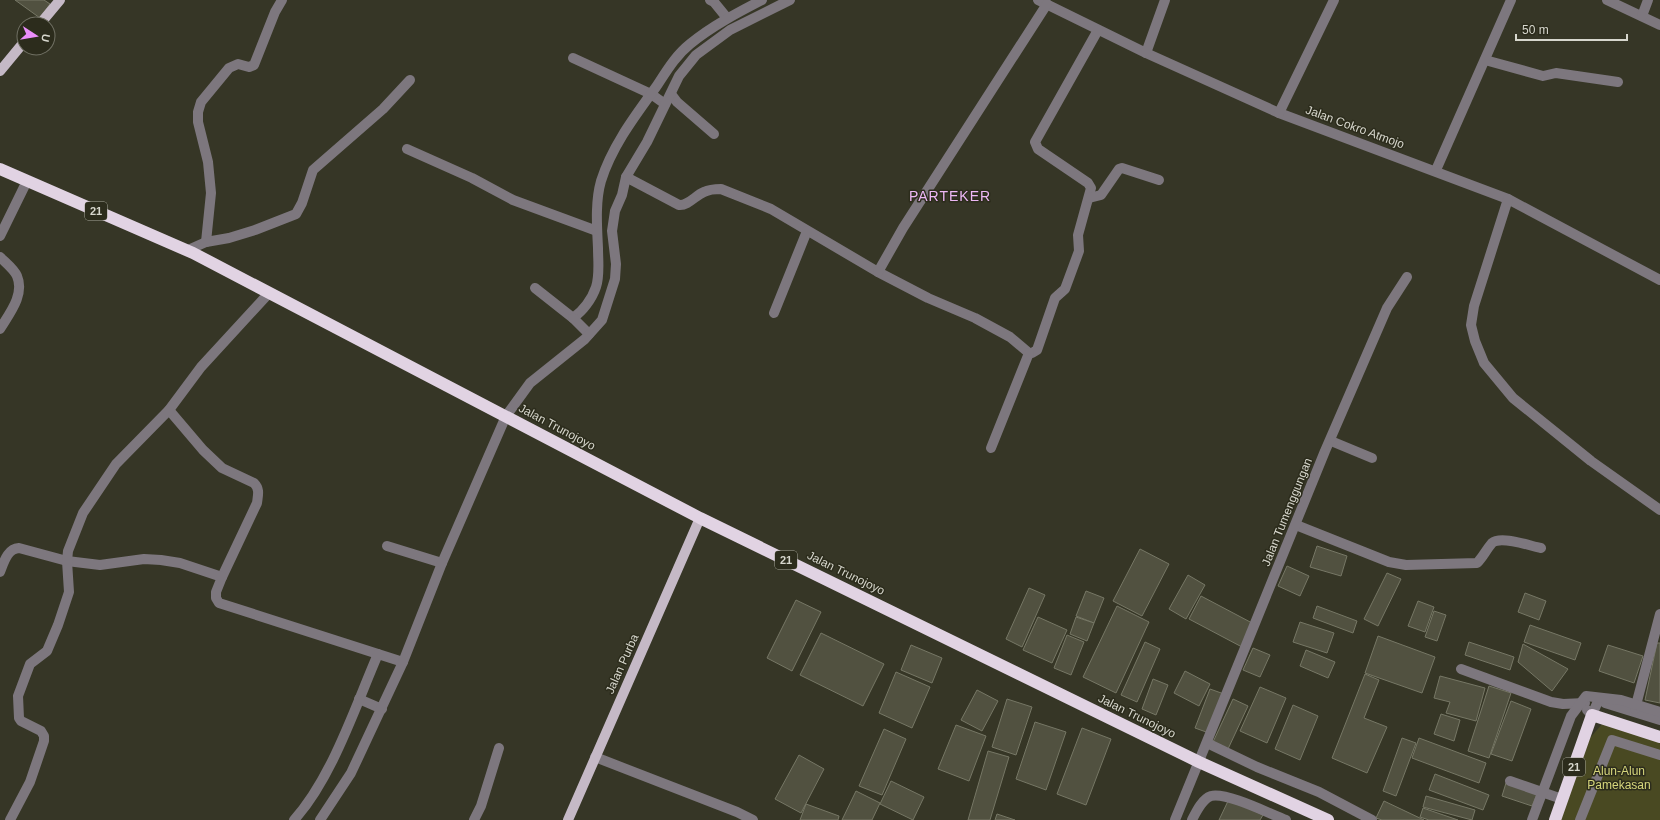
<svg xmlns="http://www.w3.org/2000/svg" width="1660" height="820" font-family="Helvetica,sans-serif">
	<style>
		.green { fill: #494922 }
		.building { fill: #515140; stroke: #767765 }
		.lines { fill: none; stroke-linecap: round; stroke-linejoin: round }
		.minor { stroke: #7d777e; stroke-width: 10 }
		.major { stroke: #c5b9c6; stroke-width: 10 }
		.highway { stroke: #e1d3e3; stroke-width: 12 }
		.labels { text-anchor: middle; stroke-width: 3; stroke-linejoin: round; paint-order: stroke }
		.shield { fill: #2c2c1c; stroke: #a4a498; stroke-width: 1 }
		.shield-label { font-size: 11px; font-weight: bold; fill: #d7d7cd }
		.street-label { font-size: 12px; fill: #d7d7cd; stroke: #2c2c1c }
		.park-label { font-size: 12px; fill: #d6d67c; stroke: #2c2c1c }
		.quarter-label { font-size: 14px; letter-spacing: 1px; fill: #edb8f5; stroke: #2c2c1c }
	</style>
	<rect width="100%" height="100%" fill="#363626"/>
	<path class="green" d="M1603,723L1660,742V820H1560L1590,738Z"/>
	<g class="building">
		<path d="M15,0H44L50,4L40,18Z"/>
		<path d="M1317,546L1347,556L1341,576L1310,567Z"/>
		<path d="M1140,549L1169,564L1142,616L1113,601Z"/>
		<path d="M1287,566L1309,576L1300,596L1278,586Z"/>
		<path d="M1387,573L1401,579L1378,626L1364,619Z"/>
		<path d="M1188,575L1205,585L1186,619L1169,609Z"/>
		<path d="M1029,588L1045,595L1022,647L1006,639Z"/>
		<path d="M1086,591L1104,598L1094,623L1076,616Z"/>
		<path d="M1525,593L1546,601L1539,620L1518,612Z"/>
		<path d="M1201,596L1254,624L1242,647L1189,619Z"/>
		<path d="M796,600L821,612L792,671L767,658Z"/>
		<path d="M1418,601L1434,607L1425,632L1408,626Z"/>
		<path d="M1117,606L1149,622L1116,693L1083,677Z"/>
		<path d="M1317,606L1357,621L1353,633L1313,618Z"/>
		<path d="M1434,611L1446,615L1437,641L1425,637Z"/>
		<path d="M1038,617L1067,630L1052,663L1023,650Z"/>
		<path d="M1076,617L1094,623L1087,641L1070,634Z"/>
		<path d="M1300,622L1334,633L1327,653L1293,642Z"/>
		<path d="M1530,625L1581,643L1575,660L1524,642Z"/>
		<path d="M821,633L884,664L863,706L800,675Z"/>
		<path d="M1067,635L1084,642L1071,675L1054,668Z"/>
		<path d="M1378,636L1435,657L1422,693L1365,673Z"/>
		<path d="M1145,642L1160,649L1137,702L1121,695Z"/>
		<path d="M1469,642L1514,657L1510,670L1465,655Z"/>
		<path d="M1657,643H1660V703L1645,700Z"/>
		<path d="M1523,644L1568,669L1552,691L1518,662Z"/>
		<path d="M911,645L942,658L932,683L901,670Z"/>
		<path d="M1608,645L1643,656L1634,683L1599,671Z"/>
		<path d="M1253,648L1270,655L1260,677L1243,670Z"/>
		<path d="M1306,650L1335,662L1328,678L1300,666Z"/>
		<path d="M1185,671L1210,684L1199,706L1174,693Z"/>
		<path d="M896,672L930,687L912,728L879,713Z"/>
		<path d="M1365,674L1379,680L1364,718L1387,727L1367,773L1332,758Z"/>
		<path d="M1440,676L1485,688L1476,721L1446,713L1450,702L1434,698Z"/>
		<path d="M1153,679L1168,685L1156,715L1142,709Z"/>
		<path d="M1489,686L1511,693L1489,758L1468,751Z"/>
		<path d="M1260,687L1286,698L1267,743L1240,731Z"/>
		<path d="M1210,689L1224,694L1209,733L1195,728Z"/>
		<path d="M977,690L998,701L982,731L961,720Z"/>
		<path d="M1007,699L1032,707L1016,755L992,747Z"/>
		<path d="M1233,699L1248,706L1228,749L1213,742Z"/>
		<path d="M1511,701L1531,709L1512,761L1491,754Z"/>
		<path d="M1293,705L1318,716L1300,760L1275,749Z"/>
		<path d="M1441,714L1460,720L1454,741L1434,734Z"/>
		<path d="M1035,722L1066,732L1046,790L1016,779Z"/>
		<path d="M956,725L986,736L969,781L938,769Z"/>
		<path d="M1082,728L1111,739L1086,805L1057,794Z"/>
		<path d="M884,729L906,739L882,795L859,786Z"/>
		<path d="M1402,738L1416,743L1396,796L1383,791Z"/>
		<path d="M1419,738L1486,763L1479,783L1412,758Z"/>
		<path d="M988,751L1009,757L990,820H968Z"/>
		<path d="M799,755L824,769L801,813L775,799Z"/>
		<path d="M1435,774L1489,795L1483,810L1429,790Z"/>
		<path d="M891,781L924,797L913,820L880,804Z"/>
		<path d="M1506,783L1537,794L1532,806L1502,796Z"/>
		<path d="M856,791L880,803L872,820H842Z"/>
		<path d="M1426,796L1475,810L1472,820L1423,807Z"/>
		<path d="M1229,799L1263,815L1260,820H1219Z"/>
		<path d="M1384,801L1424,820H1382L1376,818Z"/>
		<path d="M806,804L839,816L838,820H800Z"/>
		<path d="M1423,808L1458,820H1429L1420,817Z"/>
		<path d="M997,814L1015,820H995Z"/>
	</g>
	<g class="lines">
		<g class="minor">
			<path d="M710,0L714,2L727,18"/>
			<path d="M1038,0L1146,53L1279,113L1508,199L1660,280"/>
			<path d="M1607,0L1660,25"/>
			<path d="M1642,16L1648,0"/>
			<path d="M1146,53L1165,0"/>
			<path d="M573,58L651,94L665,104"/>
			<path d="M1485,60L1543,76L1556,73L1618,82"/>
			<path d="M671,94L677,102L714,134"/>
			<path d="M1279,113L1334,0"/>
			<path d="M407,149L472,178L513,200L597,231"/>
			<path d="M1436,170L1511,0"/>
			<path d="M626,177L679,205C688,206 696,195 704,192C710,189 715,189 721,189L771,209L878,272L928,298L975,318L1010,337L1029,353H1032L1037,350L1055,298L1065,289L1079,251L1078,235L1091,188L1088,183L1038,149L1035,142L1098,30"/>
			<path d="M1089,198L1101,195L1119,169L1122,168L1159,180"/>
			<path d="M1508,199L1474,306L1471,325L1475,341L1484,363L1513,398L1591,461L1660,510"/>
			<path d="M0,236L27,181"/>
			<path d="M206,242L211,193L208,162L198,122V112L201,102L229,68L238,64L249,67L254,65L275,12L282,0"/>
			<path d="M188,250L206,242L229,238L255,230L296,214L302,203L313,170L383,109L410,80"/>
			<path d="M0,257C6,263 14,269 17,276C25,295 9,314 0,329"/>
			<path d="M878,272L903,228L1047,4"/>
			<path d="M535,288L573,318C583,311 592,299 596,287C600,275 598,261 598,248C597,227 595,202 601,181C612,146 635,116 656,87C666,72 675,56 690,44C712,26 737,13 762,0"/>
			<path d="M774,313L807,231"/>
			<path d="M573,318L589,334"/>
			<path d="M169,410L203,450L222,468L254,483C260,489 258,495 257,503L222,577"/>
			<path d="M1331,441L1372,458"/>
			<path d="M991,448L1029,353"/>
			<path d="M1296,525L1389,562L1406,565L1477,563C1483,557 1486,550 1492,543C1501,535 1530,546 1541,548"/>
			<path d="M387,546L442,563"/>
			<path d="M0,572C4,562 7,549 19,548L67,561L100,565L144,559L161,560L180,563L222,577L216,592V598L219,603L378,654"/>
			<path d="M1461,669L1551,702L1563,704L1585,703"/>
			<path d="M359,699L382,709"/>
			<path d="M1605,703L1660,720"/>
			<path d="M1635,709L1660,614"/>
			<path d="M1587,710L1592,715L1598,701"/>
			<path d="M1207,743L1257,767L1319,792L1372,820"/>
			<path d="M595,757L737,812L753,820"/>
			<path d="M1510,781L1562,799"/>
			<path d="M10,820L30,782L44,741V736L41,731L21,721L19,718L18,696L30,664L47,651L58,625L69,592L67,561L68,551L83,513L116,464L169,410L201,367L269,293"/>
			<path d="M294,820C332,778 355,707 378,654L403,662"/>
			<path d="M320,820L351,773L403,662L442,563L506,416L530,383L585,339L602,320L615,279L616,264L612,231L615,211L622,195L626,177L647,142L679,76L696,55L730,30L790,0"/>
			<path d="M474,820L481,806L499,748"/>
			<path d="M1175,820L1325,451L1387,308L1407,277"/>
			<path d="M1192,820C1196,812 1202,799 1211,796C1227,792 1270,814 1286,820"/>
			<path d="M1532,820L1571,716L1586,696L1621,700L1660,712"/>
			<path d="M1580,820L1612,740L1660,755"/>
		</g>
		<g class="major">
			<path d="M40,24L60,0"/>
			<path d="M0,71L24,42"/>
			<path d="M568,820L700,518"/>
		</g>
		<g class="highway">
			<path d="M0,169L193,253L700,518L1199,762L1328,820"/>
			<path d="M1555,820L1592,715L1660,737"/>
		</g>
	</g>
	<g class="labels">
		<g class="shield">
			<rect x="85" y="202" width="22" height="18" rx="3"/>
			<rect x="775" y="551" width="22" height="18" rx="3"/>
			<rect x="1563" y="758" width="22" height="18" rx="3"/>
		</g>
		<g class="shield-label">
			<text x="96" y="215">21</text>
			<text x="786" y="564">21</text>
			<text x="1574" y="771">21</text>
		</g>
		<g class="street-label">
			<text transform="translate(1355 127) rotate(20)" y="4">Jalan Cokro Atmojo</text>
			<text transform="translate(557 427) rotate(28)" y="4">Jalan Trunojoyo</text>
			<text transform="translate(1287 512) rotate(-68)" y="4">Jalan Tumenggungan</text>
			<text transform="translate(846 573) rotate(26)" y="4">Jalan Trunojoyo</text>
			<text transform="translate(622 664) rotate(-66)" y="4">Jalan Purba</text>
			<text transform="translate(1137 716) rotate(26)" y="4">Jalan Trunojoyo</text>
		</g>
		<g class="park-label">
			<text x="1619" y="775">Alun-Alun<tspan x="1619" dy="14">Pamekasan</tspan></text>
		</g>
		<g class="quarter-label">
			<text x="950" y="201">PARTEKER</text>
		</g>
	</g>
	<g transform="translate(36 36) rotate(102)"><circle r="19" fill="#2c2c1c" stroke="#707063"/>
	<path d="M0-3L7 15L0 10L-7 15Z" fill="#eb8dfb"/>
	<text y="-6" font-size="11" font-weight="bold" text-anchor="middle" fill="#d7d7cd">U</text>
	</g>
	<path d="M1516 34v6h111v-6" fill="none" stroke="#d7d7cd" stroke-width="2"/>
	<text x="1522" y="34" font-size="12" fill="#d7d7cd" stroke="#2c2c1c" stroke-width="3" paint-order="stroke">50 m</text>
</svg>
